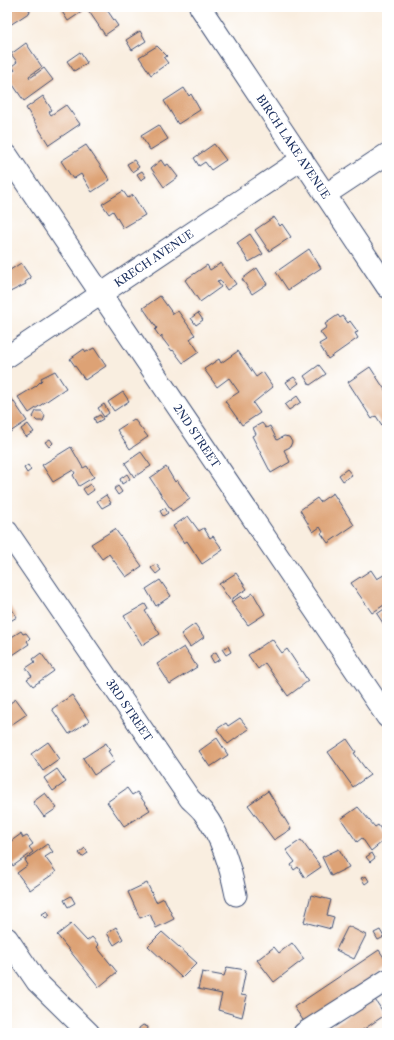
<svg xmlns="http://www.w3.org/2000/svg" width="394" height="1040" font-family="'Libre Caslon Text',serif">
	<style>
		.building { fill: #dda275 }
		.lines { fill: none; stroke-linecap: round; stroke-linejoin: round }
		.minor-casing { stroke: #3c4c72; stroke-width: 23 }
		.minor { stroke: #fff; stroke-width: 21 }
		.labels { text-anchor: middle; stroke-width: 3.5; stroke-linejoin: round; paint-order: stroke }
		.street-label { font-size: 11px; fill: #1b2f5e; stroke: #fff }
	</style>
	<rect width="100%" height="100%" fill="#fff"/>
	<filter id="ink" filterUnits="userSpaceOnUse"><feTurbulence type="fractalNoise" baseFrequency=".025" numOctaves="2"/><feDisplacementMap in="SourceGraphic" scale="8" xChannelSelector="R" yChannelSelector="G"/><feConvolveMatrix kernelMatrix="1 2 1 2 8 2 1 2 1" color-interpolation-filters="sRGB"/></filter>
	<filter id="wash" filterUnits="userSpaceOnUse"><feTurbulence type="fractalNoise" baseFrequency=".012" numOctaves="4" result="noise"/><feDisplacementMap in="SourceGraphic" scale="16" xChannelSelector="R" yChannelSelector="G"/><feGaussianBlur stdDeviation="0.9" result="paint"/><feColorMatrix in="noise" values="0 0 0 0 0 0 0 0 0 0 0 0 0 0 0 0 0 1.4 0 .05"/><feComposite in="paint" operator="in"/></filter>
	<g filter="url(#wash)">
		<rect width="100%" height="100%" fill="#f9eee0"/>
		<g id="blocks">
			<g class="building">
				<path d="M7,7H33L29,10L30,12L7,27Z"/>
				<path d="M66,7H80L83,11L68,21L61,10Z"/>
				<path d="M86,7H105L118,26L105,35Z"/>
				<path d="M140,31L146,41L132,50L126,40Z"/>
				<path d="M26,43L42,67L29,76L30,78L44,68L53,80L24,101L7,76L15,70L12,66L17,62L11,54Z"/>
				<path d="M157,46L167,56L164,58L168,63L151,75L139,57Z"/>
				<path d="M80,52L87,63L74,71L67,61Z"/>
				<path d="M184,88L189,96L191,94L200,110L178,124L164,101Z"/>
				<path d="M43,96L52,110L49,112L51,115L66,105L80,124L49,145L26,108Z"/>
				<path d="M159,125L168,139L150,150L141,136Z"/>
				<path d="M214,144L226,160L211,170L205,162L199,166L194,158Z"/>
				<path d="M86,145L110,180L92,192L81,174L73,179L61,161Z"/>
				<path d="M134,160L139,167L132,172L127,164Z"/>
				<path d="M161,160L165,166L168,164L178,177L164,187L151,168Z"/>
				<path d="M142,171L146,177L141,180L137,174Z"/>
				<path d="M123,191L128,198L133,195L145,215L123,228L113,211L109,214L102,204Z"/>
				<path d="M274,217L280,226L282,224L291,237L269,251L255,230Z"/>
				<path d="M250,234L263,254L249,262L237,243Z"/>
				<path d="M309,249L321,268L288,290L276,272Z"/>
				<path d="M21,263L31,278L25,282L26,284L10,292L7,286V272Z"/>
				<path d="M221,263L236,284L227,290L220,280L217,281L221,287L200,302L185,280L207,265L210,270Z"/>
				<path d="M257,268L267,284L252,294L242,279Z"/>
				<path d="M160,296L173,314L178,311L195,335L190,339L199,352L183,363L173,350L172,351L162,338V335L160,337L155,330L157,328L143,308Z"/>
				<path d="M198,313L203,320L196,325L191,318Z"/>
				<path d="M338,315L340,318L343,316L348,323L350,321L358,332L355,333L358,338L328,359L319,344L326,340L320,332L327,327L325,324Z"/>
				<path d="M94,348L106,366L85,380L70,359L84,349L86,352Z"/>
				<path d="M238,351L256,377L263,372L273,387L253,403L260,413L242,425L225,401L239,392L229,378L217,387L204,369L219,359L221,363Z"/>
				<path d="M319,365L326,374L310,385L304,376Z"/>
				<path d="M370,367L387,393V433L376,416L372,419L348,382Z"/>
				<path d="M55,371L66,388L29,413L18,397L36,386L42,380L41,378Z"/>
				<path d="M294,377L299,383L291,389L286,382Z"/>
				<path d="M123,392L129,401L114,411L108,402Z"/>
				<path d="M297,396L301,402L289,410L285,405Z"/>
				<path d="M12,399L27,421L7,434V402Z"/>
				<path d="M104,404L109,413L104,417L98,408Z"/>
				<path d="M36,411H42L45,416L43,421H37L33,417Z"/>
				<path d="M100,415L103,419L96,423L94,418Z"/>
				<path d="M134,419L148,437L130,449L117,430Z"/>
				<path d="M262,423L266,428L270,426L277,440L284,436L289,437L292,442L290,447L284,450L290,462L271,473L252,436L256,434L253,428Z"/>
				<path d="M28,424L34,432L26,437L21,429Z"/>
				<path d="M50,439L53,443L49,447L45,442Z"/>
				<path d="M71,447L83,468L87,466L94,477L79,486L73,475L75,473L73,470L53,482L42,465Z"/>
				<path d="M141,452L151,466L134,477L125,463Z"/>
				<path d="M28,465L31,470L27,473L24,468Z"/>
				<path d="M166,467L175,482L177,480L190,499L172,511L150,478Z"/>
				<path d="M347,469L352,475L343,481L339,475Z"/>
				<path d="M127,474L130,479L122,484L120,479Z"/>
				<path d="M90,484L94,490L87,495L83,489Z"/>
				<path d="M118,486L122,492L118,495L114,489Z"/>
				<path d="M333,493L354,525L328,543L321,533L323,532L320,527L313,532L300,510L317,498L320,502Z"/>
				<path d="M106,495L111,503L102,508L97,501Z"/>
				<path d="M165,508L168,513L163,516L160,511Z"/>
				<path d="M188,516L199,531L204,528L210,538L213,536L223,550L202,564L187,541L184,543L173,526Z"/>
				<path d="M115,529L142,566L126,577L109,554L102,559L91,544Z"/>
				<path d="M156,564L161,570L156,574L151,568Z"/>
				<path d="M371,570L377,579L387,573V589L385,590L387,603L372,613L351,583Z"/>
				<path d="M236,573L247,589L230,600L219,584Z"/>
				<path d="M160,580L171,596L156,606L146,589Z"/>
				<path d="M253,593L265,614L248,625L231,602L241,596L244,599Z"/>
				<path d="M7,602L17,617L7,623Z"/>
				<path d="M145,604L148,609L145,611L160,634L142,645L124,616Z"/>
				<path d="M387,607V629L377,614Z"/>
				<path d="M195,624L204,637L190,647L181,634Z"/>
				<path d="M21,631L23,634L26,633L30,638L27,641L29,644L7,659V640Z"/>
				<path d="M272,639L282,653L287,649L308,681L288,696L265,663L258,669L248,655Z"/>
				<path d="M228,646L231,652L226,655L222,649Z"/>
				<path d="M184,647L197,667L170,684L157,664Z"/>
				<path d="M216,652L220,659L214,663L210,656Z"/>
				<path d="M41,653L54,671L33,686L27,679L32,676L26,668L35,662L33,659Z"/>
				<path d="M72,695L89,721L69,734L52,709Z"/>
				<path d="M16,699L27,714L11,725L7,719V705Z"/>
				<path d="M240,718L249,729L228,744L217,729L226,723L228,726Z"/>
				<path d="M217,738L228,755L210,767L199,751Z"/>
				<path d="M347,739L356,752L354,753L370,775L353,787L328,752Z"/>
				<path d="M48,742L60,759L43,771L31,754Z"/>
				<path d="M106,743L110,750L108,751L115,761L94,775L83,758Z"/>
				<path d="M57,769L66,782L53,791L44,778Z"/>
				<path d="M127,788L132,795L137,792L150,810L124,826L107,802Z"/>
				<path d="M268,791L291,829L274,840L248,805Z"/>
				<path d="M45,793L57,808L44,817L33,802Z"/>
				<path d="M358,807L375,827L378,825L387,838L371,851L362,838L357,842L341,819Z"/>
				<path d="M21,834L23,838L27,836L33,844L29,847L33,852L13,866L7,857V851L9,850L7,844Z"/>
				<path d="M301,840L321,867L305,878L298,867L294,870L291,865L295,862L286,850Z"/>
				<path d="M47,844L53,852L45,857L56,872L30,890L17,873L28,865L25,860Z"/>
				<path d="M85,848L88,853L82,857L79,853Z"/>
				<path d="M339,849L349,867L331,876L322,857Z"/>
				<path d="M372,853L375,858L370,862L366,857Z"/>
				<path d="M366,876L369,881L365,884L361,878Z"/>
				<path d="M147,883L156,902L164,898L174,919L156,928L150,914L140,918L128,892Z"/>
				<path d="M311,895L331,900L327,915L334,917L331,929L304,922Z"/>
				<path d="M71,896L75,903L68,907L64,900Z"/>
				<path d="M47,911L50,915L46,918L42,914Z"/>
				<path d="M71,924L87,941L92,937L99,945L97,947L117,972L99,987L57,935Z"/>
				<path d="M348,926L366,935L354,959L336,950Z"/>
				<path d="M116,927L123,939L114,945L107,933Z"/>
				<path d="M380,930L384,937L378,940L374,933Z"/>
				<path d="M162,932L197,963L182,978L148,946Z"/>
				<path d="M292,943L304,959L274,982L257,960L274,947L279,953Z"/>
				<path d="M379,950L387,962V968L305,1023L294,1007Z"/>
				<path d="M227,967L246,970L241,995L247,996L242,1017L218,1010L222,994L198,989L202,972L224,976Z"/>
				<path d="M374,998L385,1015L358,1033H323Z"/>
				<path d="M143,1025L148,1027L147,1033H139V1028Z"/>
			</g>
		</g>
	</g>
	<g filter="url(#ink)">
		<use href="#blocks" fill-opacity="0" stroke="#3c4c72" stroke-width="1"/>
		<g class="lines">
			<defs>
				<g id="minor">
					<path id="s1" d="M200,7L387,287"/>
					<path id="s2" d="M7,155L387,717"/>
					<path d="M325,195L387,154"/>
					<path id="s3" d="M7,357L302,159"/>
					<path id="s4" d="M7,531L190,799C194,803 199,807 203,812C222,837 230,866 236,895"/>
					<path d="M7,938L37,982L89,1033"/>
					<path d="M304,1033L387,980"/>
				</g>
			</defs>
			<use href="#minor" class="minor-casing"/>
			<use href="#minor" class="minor"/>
		</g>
	</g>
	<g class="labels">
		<g class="street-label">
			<text dy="4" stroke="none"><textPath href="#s1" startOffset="168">BIRCH LAKE AVENUE</textPath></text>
			<text dy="4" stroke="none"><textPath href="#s3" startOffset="177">KRECH AVENUE</textPath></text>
			<text dy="4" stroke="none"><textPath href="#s2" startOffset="339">2ND STREET</textPath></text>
			<text dy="4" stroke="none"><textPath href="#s4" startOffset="217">3RD STREET</textPath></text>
		</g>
	</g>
	<rect width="394" height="1040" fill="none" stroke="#fff" stroke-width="24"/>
</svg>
